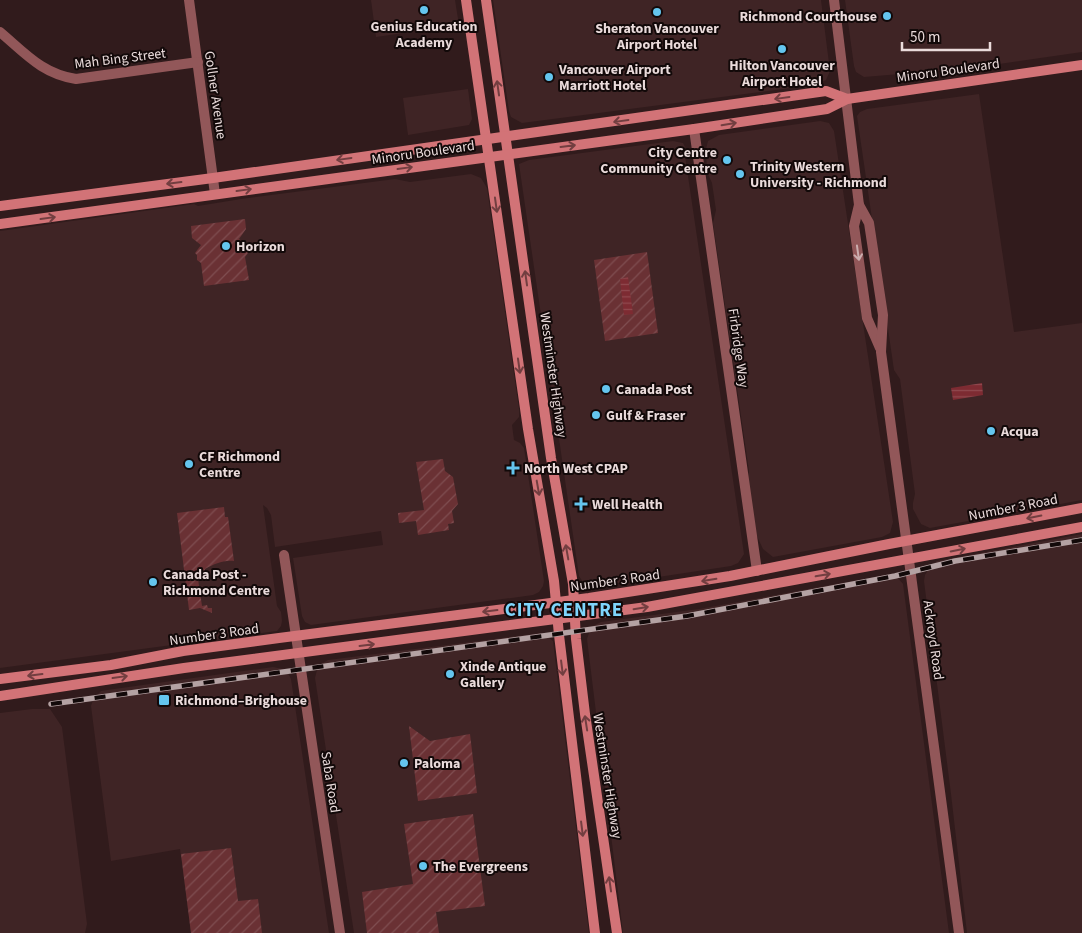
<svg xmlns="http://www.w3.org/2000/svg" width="1082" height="933" font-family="'Source Sans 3',sans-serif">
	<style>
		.built { fill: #3f2425 }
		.garden { fill: url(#garden-furrows) }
		.water { fill: url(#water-rules) }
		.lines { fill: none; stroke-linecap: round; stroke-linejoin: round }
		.street { stroke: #925759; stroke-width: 10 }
		.secondary { stroke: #d27377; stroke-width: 10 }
		.rail-casing { stroke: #b4a2a3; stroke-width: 5.5 }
		.rail { stroke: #120909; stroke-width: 4; stroke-dasharray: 11; stroke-linecap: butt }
		.oneway { stroke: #723e40 }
		.oneway2 { stroke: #cbadae }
		.poi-dot { fill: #64c5ee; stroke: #120909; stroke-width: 2 }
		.labels { text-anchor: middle; stroke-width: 4; stroke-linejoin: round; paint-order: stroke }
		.poi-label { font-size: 14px; font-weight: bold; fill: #eadbdb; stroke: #120909; text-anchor: start }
		.street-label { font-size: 14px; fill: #eadbdb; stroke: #120909 }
		.district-label { font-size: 19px; font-weight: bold; letter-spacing: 1px; fill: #7ed5fc; stroke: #120909 }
	</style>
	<defs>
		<pattern id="garden-furrows" width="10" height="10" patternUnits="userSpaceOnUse" patternTransform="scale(1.25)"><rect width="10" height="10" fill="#6a3134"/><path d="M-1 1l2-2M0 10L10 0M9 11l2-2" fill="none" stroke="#7f4e51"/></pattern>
		<pattern id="water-rules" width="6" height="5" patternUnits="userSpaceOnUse" patternTransform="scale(1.25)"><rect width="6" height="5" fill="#7d2b32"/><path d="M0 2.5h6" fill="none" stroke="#90494f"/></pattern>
	</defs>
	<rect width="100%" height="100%" fill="#311b1c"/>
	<g class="built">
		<path d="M371,0H455L459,25L376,37Z"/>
		<path d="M493,0H821L830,71L826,80L814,85L522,123L511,117L509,111Z"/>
		<path d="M845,0H1082V52L972,68L864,77L856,72L854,66Z"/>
		<path d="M468,89L472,119L469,125L408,135L403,98Z"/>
		<path d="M979,94L1014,332L1082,323V500L930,528L921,524L913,509V503L915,494L900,379L894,370L857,116L860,112L867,109Z"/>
		<path d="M820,121L829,123L834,131L893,522L890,533L882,537L773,557L763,549L755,532L748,478L749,471L713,223L716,210L712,183L707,172L706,149L708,141L719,135Z"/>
		<path d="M673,141L683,143L688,153L685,156L744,554L738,563L731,566L592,587L583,582L579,576L519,164L529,160Z"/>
		<path d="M471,174L481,178L487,188L519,409V417L512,425L514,440L520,443L524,448L544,581L543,586L539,592L533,595L311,625L305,622L302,616L293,558L383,545L381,531L275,547L271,515L267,508L263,505L277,606L281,612L282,621L281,626L277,631L0,668V231L194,204L198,206L241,199L395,179L410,182Z"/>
		<path d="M1082,534V933H967L951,794L924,581L925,575L931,565L937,561Z"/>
		<path d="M886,575L897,577L903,584L949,933H623L587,639L591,627L601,622L699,609Z"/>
		<path d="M542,633L553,641L589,933H354L315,678L318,666L328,660Z"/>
		<path d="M273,667L283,669L288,673L291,679L329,933H191L180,849L111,861L91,706L93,700L101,691L107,690Z"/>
		<path d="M32,709H50L62,727L87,924L85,933H0V713Z"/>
	</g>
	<g class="garden">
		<path d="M245,219L246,229L239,239L247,245L245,248L248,253L245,257L249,280L204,286L201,263L197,260V255L195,253L201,245L192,238L191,226Z"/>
		<path d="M647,252L658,333L605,341L594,260Z"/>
		<path d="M443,459L445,471L453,477L458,504L452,511L454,523L448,524L449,530L418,535L416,521L399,523L398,513L424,510L416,462Z"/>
		<path d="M224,507L225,517H228L234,561C222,560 215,564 205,569V573L202,574L203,577L198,579L202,606L207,605L208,608H212V613L200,608L189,610L177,513Z"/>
		<path d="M409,726L430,741L470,734L477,793L418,801Z"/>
		<path d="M473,814L485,906L436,912L439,933H367L362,892L413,884L404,824Z"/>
		<path d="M231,848L238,901L258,899L262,933H191L181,854Z"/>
	</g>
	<g class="water">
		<path d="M628,277L633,314L624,315L620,279Z"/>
		<path d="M982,383L983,395L953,400L951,388Z"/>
	</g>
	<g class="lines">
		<g class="street">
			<path d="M189,0L215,194"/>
			<path d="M834,0L859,205L854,226L867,318L880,348"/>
			<path d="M0,32C25,53 42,74 76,79L198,62"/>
			<path d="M694,129L757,571"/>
			<path d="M859,205L869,223L883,315L881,352L959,933"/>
			<path d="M284,555L340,933"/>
		</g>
		<g class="secondary">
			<path d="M466,0L528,429L554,581L559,635L595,933"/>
			<path d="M486,0L551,458L573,584L576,639L585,714L617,933"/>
			<path d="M0,206L213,178L826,91L847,99"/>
			<path d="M0,224L694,129L827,109L847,99L1082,65"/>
			<path d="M0,679L111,665L183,651L279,638L589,598L730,576L889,544L1082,508"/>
			<path d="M0,696L184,668L647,607L1082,527"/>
		</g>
		<defs>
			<path id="rail" d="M51,704L687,616L895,576L955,561L1082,540"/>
		</defs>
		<use href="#rail" class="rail-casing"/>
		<use href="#rail" class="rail"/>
	</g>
	<defs><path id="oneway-shaft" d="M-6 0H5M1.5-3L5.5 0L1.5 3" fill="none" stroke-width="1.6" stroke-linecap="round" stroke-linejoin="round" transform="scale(1.25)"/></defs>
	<g class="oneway">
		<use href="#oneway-shaft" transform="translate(498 88) rotate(-98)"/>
		<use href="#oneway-shaft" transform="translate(782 98) rotate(172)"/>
		<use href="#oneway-shaft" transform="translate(621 121) rotate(172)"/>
		<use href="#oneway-shaft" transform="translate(729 124) rotate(-9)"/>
		<use href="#oneway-shaft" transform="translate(568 146) rotate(-7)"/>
		<use href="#oneway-shaft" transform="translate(344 159) rotate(172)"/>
		<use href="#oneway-shaft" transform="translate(405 168) rotate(-8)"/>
		<use href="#oneway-shaft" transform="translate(174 183) rotate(173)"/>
		<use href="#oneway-shaft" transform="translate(244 190) rotate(-8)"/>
		<use href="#oneway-shaft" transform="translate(496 205) rotate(82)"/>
		<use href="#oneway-shaft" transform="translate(48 218) rotate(-8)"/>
		<use href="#oneway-shaft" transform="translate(526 278) rotate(-98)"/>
		<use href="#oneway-shaft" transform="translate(519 366) rotate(82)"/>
		<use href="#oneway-shaft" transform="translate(538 488) rotate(80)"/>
		<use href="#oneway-shaft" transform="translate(1034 517) rotate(169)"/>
		<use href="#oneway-shaft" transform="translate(958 550) rotate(-11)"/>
		<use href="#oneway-shaft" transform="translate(567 552) rotate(-100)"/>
		<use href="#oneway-shaft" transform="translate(823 575) rotate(-10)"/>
		<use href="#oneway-shaft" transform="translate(709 580) rotate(171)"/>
		<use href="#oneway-shaft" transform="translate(641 608) rotate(-9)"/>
		<use href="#oneway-shaft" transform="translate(490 611) rotate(173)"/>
		<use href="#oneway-shaft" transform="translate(367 645) rotate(-7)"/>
		<use href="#oneway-shaft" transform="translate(562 668) rotate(83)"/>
		<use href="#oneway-shaft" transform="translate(35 675) rotate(173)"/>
		<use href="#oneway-shaft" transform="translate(120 677) rotate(-8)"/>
		<use href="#oneway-shaft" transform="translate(586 723) rotate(-99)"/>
		<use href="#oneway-shaft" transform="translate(582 829) rotate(83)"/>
		<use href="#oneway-shaft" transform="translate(610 884) rotate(-98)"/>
	</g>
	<use class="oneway2" href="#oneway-shaft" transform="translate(858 253) rotate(82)"/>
	<g class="poi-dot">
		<circle cx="424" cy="10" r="5"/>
		<circle cx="657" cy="12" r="5"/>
		<circle cx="887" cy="16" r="5"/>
		<circle cx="782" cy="49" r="5"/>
		<circle cx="549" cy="77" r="5"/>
		<circle cx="727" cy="160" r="5"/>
		<circle cx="740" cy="174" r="5"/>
		<circle cx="226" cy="246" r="5"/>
		<circle cx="606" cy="389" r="5"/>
		<circle cx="596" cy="415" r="5"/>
		<circle cx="991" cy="431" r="5"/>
		<circle cx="189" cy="464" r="5"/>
		<path d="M510.5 460.5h5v5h5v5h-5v5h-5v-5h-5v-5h5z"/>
		<path d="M578.5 496.5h5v5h5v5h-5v5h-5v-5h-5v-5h5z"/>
		<circle cx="153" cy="582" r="5"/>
		<circle cx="450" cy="674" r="5"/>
		<rect x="158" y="694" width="12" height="12" rx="2.5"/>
		<circle cx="404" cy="763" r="5"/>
		<circle cx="423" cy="866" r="5"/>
	</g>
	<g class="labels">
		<g class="poi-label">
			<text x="877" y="21" text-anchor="end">Richmond Courthouse</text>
			<text x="424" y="31" text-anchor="middle">Genius Education<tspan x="424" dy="16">Academy</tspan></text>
			<text x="657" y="33" text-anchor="middle">Sheraton Vancouver<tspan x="657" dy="16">Airport Hotel</tspan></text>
			<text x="782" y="70" text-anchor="middle">Hilton Vancouver<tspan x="782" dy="16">Airport Hotel</tspan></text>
			<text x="559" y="74">Vancouver Airport<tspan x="559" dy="16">Marriott Hotel</tspan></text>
			<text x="717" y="157" text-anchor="end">City Centre<tspan x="717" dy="16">Community Centre</tspan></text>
			<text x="750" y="171">Trinity Western<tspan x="750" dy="16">University - Richmond</tspan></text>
			<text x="236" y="251">Horizon</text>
			<text x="616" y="394">Canada Post</text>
			<text x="606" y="420">Gulf &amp; Fraser</text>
			<text x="1001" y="436">Acqua</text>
			<text x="199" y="461">CF Richmond<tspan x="199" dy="16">Centre</tspan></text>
			<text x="524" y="473">North West CPAP</text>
			<text x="592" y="509">Well Health</text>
			<text x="163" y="579">Canada Post -<tspan x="163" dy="16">Richmond Centre</tspan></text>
			<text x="460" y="671">Xinde Antique<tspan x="460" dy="16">Gallery</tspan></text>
			<text x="175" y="705">Richmond–Brighouse</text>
			<text x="414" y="768">Paloma</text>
			<text x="433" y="871">The Evergreens</text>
		</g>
		<g class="street-label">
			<text transform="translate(120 58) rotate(-7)" y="5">Mah Bing Street</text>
			<text transform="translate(948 70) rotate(-8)" y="5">Minoru Boulevard</text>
			<text transform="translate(216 95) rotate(82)" y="5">Gollner Avenue</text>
			<text transform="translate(423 152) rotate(-8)" y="5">Minoru Boulevard</text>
			<text transform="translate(739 348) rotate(82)" y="5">Firbridge Way</text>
			<text transform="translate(554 375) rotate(82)" y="5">Westminster Highway</text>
			<text transform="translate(1013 507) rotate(-11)" y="5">Number 3 Road</text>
			<text transform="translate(615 580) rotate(-8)" y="5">Number 3 Road</text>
			<text transform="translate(214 634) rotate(-8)" y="5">Number 3 Road</text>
			<text transform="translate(934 640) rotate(82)" y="5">Ackroyd Road</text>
			<text transform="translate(608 776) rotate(81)" y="5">Westminster Highway</text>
			<text transform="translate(331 782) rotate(81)" y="5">Saba Road</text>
		</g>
		<g class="district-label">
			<text x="564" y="616">CITY CENTRE</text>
		</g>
	</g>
	<path d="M902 42v8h88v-8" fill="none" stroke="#eadbdb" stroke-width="2.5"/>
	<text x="910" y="42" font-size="15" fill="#eadbdb" stroke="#120909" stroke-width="4" paint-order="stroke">50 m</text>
</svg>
